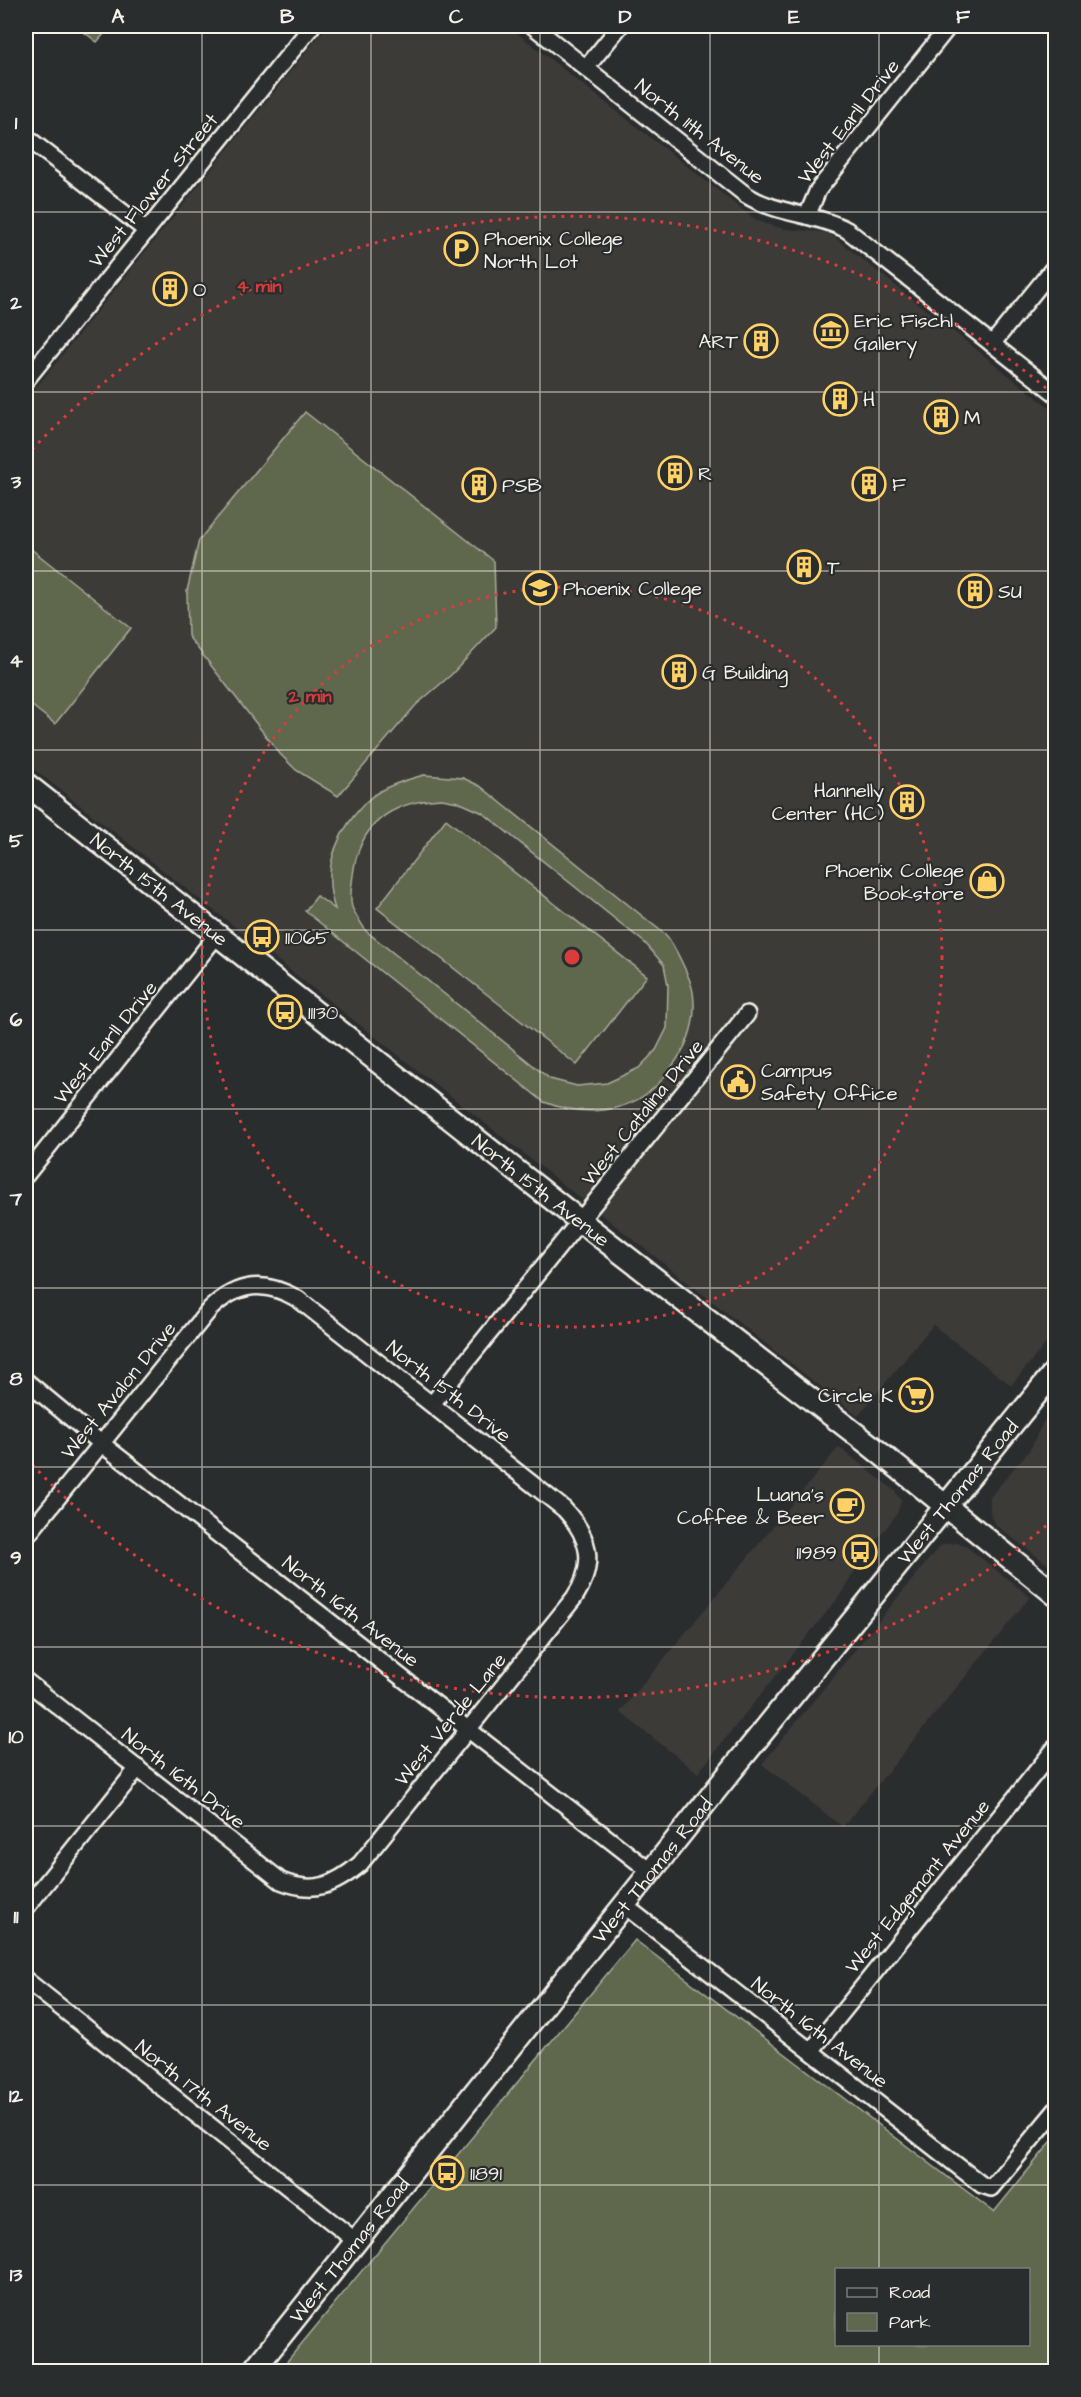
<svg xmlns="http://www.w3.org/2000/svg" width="1081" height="2397" font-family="'Architects Daughter',sans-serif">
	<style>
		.built { fill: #3d3b38 }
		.green { fill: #5f684e; stroke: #aaac9b; stroke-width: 1.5; fill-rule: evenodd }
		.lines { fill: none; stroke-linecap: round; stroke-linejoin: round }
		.street-casing { stroke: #f4f1e8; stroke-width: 20 }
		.secondary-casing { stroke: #f4f1e8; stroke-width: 26 }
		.street { stroke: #2a2d2e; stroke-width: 15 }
		.secondary { stroke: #2a2d2e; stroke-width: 21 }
		.grid { fill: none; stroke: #f4f1e8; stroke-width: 1.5; stroke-opacity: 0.55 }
		.ring { fill: none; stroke: #d93c3b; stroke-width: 3; stroke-dasharray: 3 6 }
		.labels { text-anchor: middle; stroke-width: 4.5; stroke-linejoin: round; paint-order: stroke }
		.street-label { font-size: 20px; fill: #f4f1e8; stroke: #2a2d2e }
		.poi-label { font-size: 20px; fill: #f4f1e8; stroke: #2a2d2e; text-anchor: start }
		.centre { fill: #d93c3b; stroke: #2a2d2e; stroke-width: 3 }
		.ring-label { font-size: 18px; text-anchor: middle; font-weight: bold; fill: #d93c3b; stroke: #2a2d2e; stroke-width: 4.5; stroke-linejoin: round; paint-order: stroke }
		.neatline { fill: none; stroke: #f4f1e8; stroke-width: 2 }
		.grid-label { font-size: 20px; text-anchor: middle; font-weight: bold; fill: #f4f1e8 }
	</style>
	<rect width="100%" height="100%" fill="#2a2d2e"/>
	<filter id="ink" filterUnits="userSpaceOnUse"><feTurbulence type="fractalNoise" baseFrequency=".0167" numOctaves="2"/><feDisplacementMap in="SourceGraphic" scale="12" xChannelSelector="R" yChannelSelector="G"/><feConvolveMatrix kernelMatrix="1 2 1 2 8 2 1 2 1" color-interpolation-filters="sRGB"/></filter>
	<g filter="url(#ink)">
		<g class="built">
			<path d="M327,26H508L753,218L766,224L785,229L823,232L834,237L1055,412L1056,1332L1011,1385L933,1325L858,1416L26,763V400Z"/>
			<path d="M1055,1406V1570L997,1526L991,1517L990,1508V1497L1031,1448L1042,1424Z"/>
			<path d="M839,1447L895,1491L901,1501L897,1514L865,1554L841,1594L698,1773L620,1712Z"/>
			<path d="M958,1543L966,1546L1030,1597L843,1827L762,1764L939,1547L945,1544Z"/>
		</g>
		<g class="green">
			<path d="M76,26H111L97,42Z"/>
			<path d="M305,412L494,561L496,627L451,675L416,705L338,796L296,770L280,754L188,636L187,591L199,540Z"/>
			<path d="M26,545L131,628L55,724L26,701Z"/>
			<path d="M424,775L463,778L480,786L666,935C675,946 691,979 693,992C697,1019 689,1044 673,1065C666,1075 659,1085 649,1092C620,1115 577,1115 544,1102L305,911L317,896L335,909C323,875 332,845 353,817C361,807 369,797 380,791C394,783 409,779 424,775ZM442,799L458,802L483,813L645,943L664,965L668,985L667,1028L656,1050L639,1068L607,1083L577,1086L550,1079L366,931C362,924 355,915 352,907C349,898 352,884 353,875C359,824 392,801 442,799Z"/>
			<path d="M446,819L647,976L577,1065L377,908Z"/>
			<path d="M635,1940L994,2212L1055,2137V2371H279ZM836,2270H1028V2344H836Z"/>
		</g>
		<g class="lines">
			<defs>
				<g id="street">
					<path d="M533,26L746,195C778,215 815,213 847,230L1056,394"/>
					<path d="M586,68L620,26"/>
					<path d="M26,137L147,231"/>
					<path d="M807,216L818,190L949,26"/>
					<path d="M992,344L1056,265"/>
					<path d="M26,380L312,26"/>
					<path d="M26,1175L217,935"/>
					<path d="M26,1381L102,1444L651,1872"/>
					<path d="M432,1404L747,1014"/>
					<path d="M26,1537L210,1309C238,1282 265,1280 298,1299L564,1509C591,1538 596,1565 574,1598L360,1864C334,1886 313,1894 281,1881L26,1681"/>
					<path d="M625,1906L982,2185L991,2188L1056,2110"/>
					<path d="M26,1908L138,1768"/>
					<path d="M26,1980L357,2242"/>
					<path d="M811,2051L1056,1747"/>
				</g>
				<g id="secondary">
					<path id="s1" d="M26,784L580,1221L870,1445L1056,1595"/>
					<path id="s2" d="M252,2372L723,1781L1056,1370"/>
				</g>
			</defs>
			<use href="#street" class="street-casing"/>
			<use href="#secondary" class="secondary-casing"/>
			<use href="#street" class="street"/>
			<use href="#secondary" class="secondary"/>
		</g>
	</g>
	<path class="grid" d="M202,26V2372M371,26V2372M540,26V2372M710,26V2372M879,26V2270M26,212H1056M26,392H1056M26,571H1056M26,750H1056M26,930H1056M26,1109H1056M26,1288H1056M26,1467H1056M26,1647H1056M26,1826H1056M26,2005H1056M26,2185H1056M879,2344V2372"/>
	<g class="ring">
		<circle cx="572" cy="957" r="370"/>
		<path d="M1053 1520A741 741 0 0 1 26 1458M26 456A741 741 0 0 1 1053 394"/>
	</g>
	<defs>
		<symbol id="parking-ring" viewBox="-11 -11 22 22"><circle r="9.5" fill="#2a2d2e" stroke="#ffd166" stroke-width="1.5"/><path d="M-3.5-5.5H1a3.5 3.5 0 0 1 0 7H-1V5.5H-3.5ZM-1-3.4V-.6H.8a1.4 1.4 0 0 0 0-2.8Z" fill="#ffd166"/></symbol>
		<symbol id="building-ring" viewBox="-11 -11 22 22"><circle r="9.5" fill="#2a2d2e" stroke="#ffd166" stroke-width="1.5"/><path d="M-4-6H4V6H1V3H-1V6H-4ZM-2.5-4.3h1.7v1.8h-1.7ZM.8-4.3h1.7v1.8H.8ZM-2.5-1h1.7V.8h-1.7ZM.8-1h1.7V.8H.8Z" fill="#ffd166"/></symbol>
		<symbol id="museum-ring" viewBox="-11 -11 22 22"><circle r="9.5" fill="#2a2d2e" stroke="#ffd166" stroke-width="1.5"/><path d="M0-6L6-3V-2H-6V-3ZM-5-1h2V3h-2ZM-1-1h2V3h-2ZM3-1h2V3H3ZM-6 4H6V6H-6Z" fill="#ffd166"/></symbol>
		<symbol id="university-ring" viewBox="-11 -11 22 22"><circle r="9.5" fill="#2a2d2e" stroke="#ffd166" stroke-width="1.5"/><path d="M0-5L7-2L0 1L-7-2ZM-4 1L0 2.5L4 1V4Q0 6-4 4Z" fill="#ffd166"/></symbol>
		<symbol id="shop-ring" viewBox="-11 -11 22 22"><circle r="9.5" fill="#2a2d2e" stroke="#ffd166" stroke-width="1.5"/><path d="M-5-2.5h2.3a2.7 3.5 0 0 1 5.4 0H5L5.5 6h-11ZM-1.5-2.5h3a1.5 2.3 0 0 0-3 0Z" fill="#ffd166"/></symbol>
		<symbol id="bus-ring" viewBox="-11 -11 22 22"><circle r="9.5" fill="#2a2d2e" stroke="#ffd166" stroke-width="1.5"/><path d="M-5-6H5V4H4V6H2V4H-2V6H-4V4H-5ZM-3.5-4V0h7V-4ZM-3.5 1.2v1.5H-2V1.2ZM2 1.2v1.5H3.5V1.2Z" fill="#ffd166"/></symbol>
		<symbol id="civic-ring" viewBox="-11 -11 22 22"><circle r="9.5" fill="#2a2d2e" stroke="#ffd166" stroke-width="1.5"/><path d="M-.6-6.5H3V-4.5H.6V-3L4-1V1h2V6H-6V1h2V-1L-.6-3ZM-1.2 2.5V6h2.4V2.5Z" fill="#ffd166"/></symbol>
		<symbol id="supermarket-ring" viewBox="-11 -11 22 22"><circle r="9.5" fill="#2a2d2e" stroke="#ffd166" stroke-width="1.5"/><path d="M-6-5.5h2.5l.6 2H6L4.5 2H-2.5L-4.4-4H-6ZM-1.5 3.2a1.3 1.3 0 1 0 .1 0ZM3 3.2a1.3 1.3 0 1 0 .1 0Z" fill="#ffd166"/></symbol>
		<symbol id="cafe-ring" viewBox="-11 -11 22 22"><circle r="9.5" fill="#2a2d2e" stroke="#ffd166" stroke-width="1.5"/><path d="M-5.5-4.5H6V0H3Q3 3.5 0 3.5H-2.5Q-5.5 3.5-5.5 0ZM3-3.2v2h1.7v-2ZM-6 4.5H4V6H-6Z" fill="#ffd166"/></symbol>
	</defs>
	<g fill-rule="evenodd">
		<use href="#parking-ring" x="442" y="230" width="38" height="38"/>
		<use href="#building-ring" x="151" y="270" width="38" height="38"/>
		<use href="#museum-ring" x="812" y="312" width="38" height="38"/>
		<use href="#building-ring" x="742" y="322" width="38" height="38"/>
		<use href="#building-ring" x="821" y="380" width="38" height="38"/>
		<use href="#building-ring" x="922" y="398" width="38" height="38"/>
		<use href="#building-ring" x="656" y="454" width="38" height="38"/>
		<use href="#building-ring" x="850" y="465" width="38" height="38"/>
		<use href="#building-ring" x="460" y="466" width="38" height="38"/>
		<use href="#building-ring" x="785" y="548" width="38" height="38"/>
		<use href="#university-ring" x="521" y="569" width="38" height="38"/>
		<use href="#building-ring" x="956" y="572" width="38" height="38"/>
		<use href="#building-ring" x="660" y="653" width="38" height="38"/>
		<use href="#building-ring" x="888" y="783" width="38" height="38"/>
		<use href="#shop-ring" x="968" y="862" width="38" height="38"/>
		<use href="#bus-ring" x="243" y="918" width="38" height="38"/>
		<use href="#bus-ring" x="266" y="993" width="38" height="38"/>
		<use href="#civic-ring" x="719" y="1063" width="38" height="38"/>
		<use href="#supermarket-ring" x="897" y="1376" width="38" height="38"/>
		<use href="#cafe-ring" x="828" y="1487" width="38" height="38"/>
		<use href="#bus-ring" x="841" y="1533" width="38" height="38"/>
		<use href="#bus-ring" x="428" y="2154" width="38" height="38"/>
	</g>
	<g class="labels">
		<g class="street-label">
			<text transform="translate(848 121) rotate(-52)" y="7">West Earll Drive</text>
			<text transform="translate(700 131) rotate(38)" y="7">North 11th Avenue</text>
			<text transform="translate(153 190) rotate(-51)" y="7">West Flower Street</text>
			<text dy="7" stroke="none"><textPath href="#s1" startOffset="170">North 15th Avenue</textPath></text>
			<text transform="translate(105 1042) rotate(-51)" y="7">West Earll Drive</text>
			<text transform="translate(642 1112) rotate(-51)" y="7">West Catalina Drive</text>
			<text dy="7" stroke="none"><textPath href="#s1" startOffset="656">North 15th Avenue</textPath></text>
			<text transform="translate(118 1390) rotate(-51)" y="7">West Avalon Drive</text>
			<text transform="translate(449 1391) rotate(38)" y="7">North 15th Drive</text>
			<text dy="7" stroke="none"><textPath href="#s2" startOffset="1128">West Thomas Road</textPath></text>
			<text transform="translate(351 1611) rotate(38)" y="7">North 16th Avenue</text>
			<text transform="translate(450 1719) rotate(-51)" y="7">West Verde Lane</text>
			<text transform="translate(184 1778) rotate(38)" y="7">North 16th Drive</text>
			<text dy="7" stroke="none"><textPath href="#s2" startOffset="642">West Thomas Road</textPath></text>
			<text transform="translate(917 1886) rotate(-51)" y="7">West Edgemont Avenue</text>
			<text transform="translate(820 2032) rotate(38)" y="7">North 16th Avenue</text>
			<text transform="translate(204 2095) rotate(38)" y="7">North 17th Avenue</text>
			<text dy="7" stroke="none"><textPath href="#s2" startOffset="156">West Thomas Road</textPath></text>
		</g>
		<g class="poi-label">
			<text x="484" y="245">Phoenix College<tspan x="484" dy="23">North Lot</tspan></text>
			<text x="193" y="296">O</text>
			<text x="854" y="327">Eric Fischl<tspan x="854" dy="23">Gallery</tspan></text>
			<text x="738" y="348" text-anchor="end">ART</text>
			<text x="863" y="406">H</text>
			<text x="964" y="424">M</text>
			<text x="698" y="480">R</text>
			<text x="892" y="491">F</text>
			<text x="502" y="492">PSB</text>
			<text x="827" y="574">T</text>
			<text x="563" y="595">Phoenix College</text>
			<text x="998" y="598">SU</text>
			<text x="702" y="679">G Building</text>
			<text x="884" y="797" text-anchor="end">Hannelly<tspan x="884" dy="23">Center (HC)</tspan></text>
			<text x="964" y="877" text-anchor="end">Phoenix College<tspan x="964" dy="23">Bookstore</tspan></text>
			<text x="285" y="944">11065</text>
			<text x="308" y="1019">11130</text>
			<text x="761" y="1077">Campus<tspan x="761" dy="23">Safety Office</tspan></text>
			<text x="893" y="1402" text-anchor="end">Circle K</text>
			<text x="824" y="1501" text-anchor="end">Luana's<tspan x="824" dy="23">Coffee &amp; Beer</tspan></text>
			<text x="837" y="1559" text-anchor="end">11989</text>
			<text x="470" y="2180">11891</text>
		</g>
	</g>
	<circle cx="572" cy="957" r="9" class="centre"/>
	<g class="ring-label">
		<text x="259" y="292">4 min</text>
		<text x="310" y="702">2 min</text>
	</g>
	<rect width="1081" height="2397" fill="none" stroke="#2a2d2e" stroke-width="66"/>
	<rect x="835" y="2268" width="195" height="78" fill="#2a2d2e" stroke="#7b7b78" stroke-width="1.5"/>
	<rect x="847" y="2288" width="30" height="9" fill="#2a2d2e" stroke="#7b7b78" stroke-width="1.5"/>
	<text x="889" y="2298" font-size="18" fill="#f4f1e8">Road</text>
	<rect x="847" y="2313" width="30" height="18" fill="#5f684e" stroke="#7b7b78" stroke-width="1.5"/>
	<text x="889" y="2328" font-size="18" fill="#f4f1e8">Park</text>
	<rect x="33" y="33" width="1015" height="2331" class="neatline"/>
	<g class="grid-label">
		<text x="118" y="23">A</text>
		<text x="287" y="23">B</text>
		<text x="456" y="23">C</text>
		<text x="625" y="23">D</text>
		<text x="794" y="23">E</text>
		<text x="963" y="23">F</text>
		<text x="16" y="129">1</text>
		<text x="16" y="309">2</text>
		<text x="16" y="488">3</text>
		<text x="16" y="667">4</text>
		<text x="16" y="847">5</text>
		<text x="16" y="1026">6</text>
		<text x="16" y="1205">7</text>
		<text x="16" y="1385">8</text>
		<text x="16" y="1564">9</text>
		<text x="16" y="1743">10</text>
		<text x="16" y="1923">11</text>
		<text x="16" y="2102">12</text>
		<text x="16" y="2281">13</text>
	</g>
</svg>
